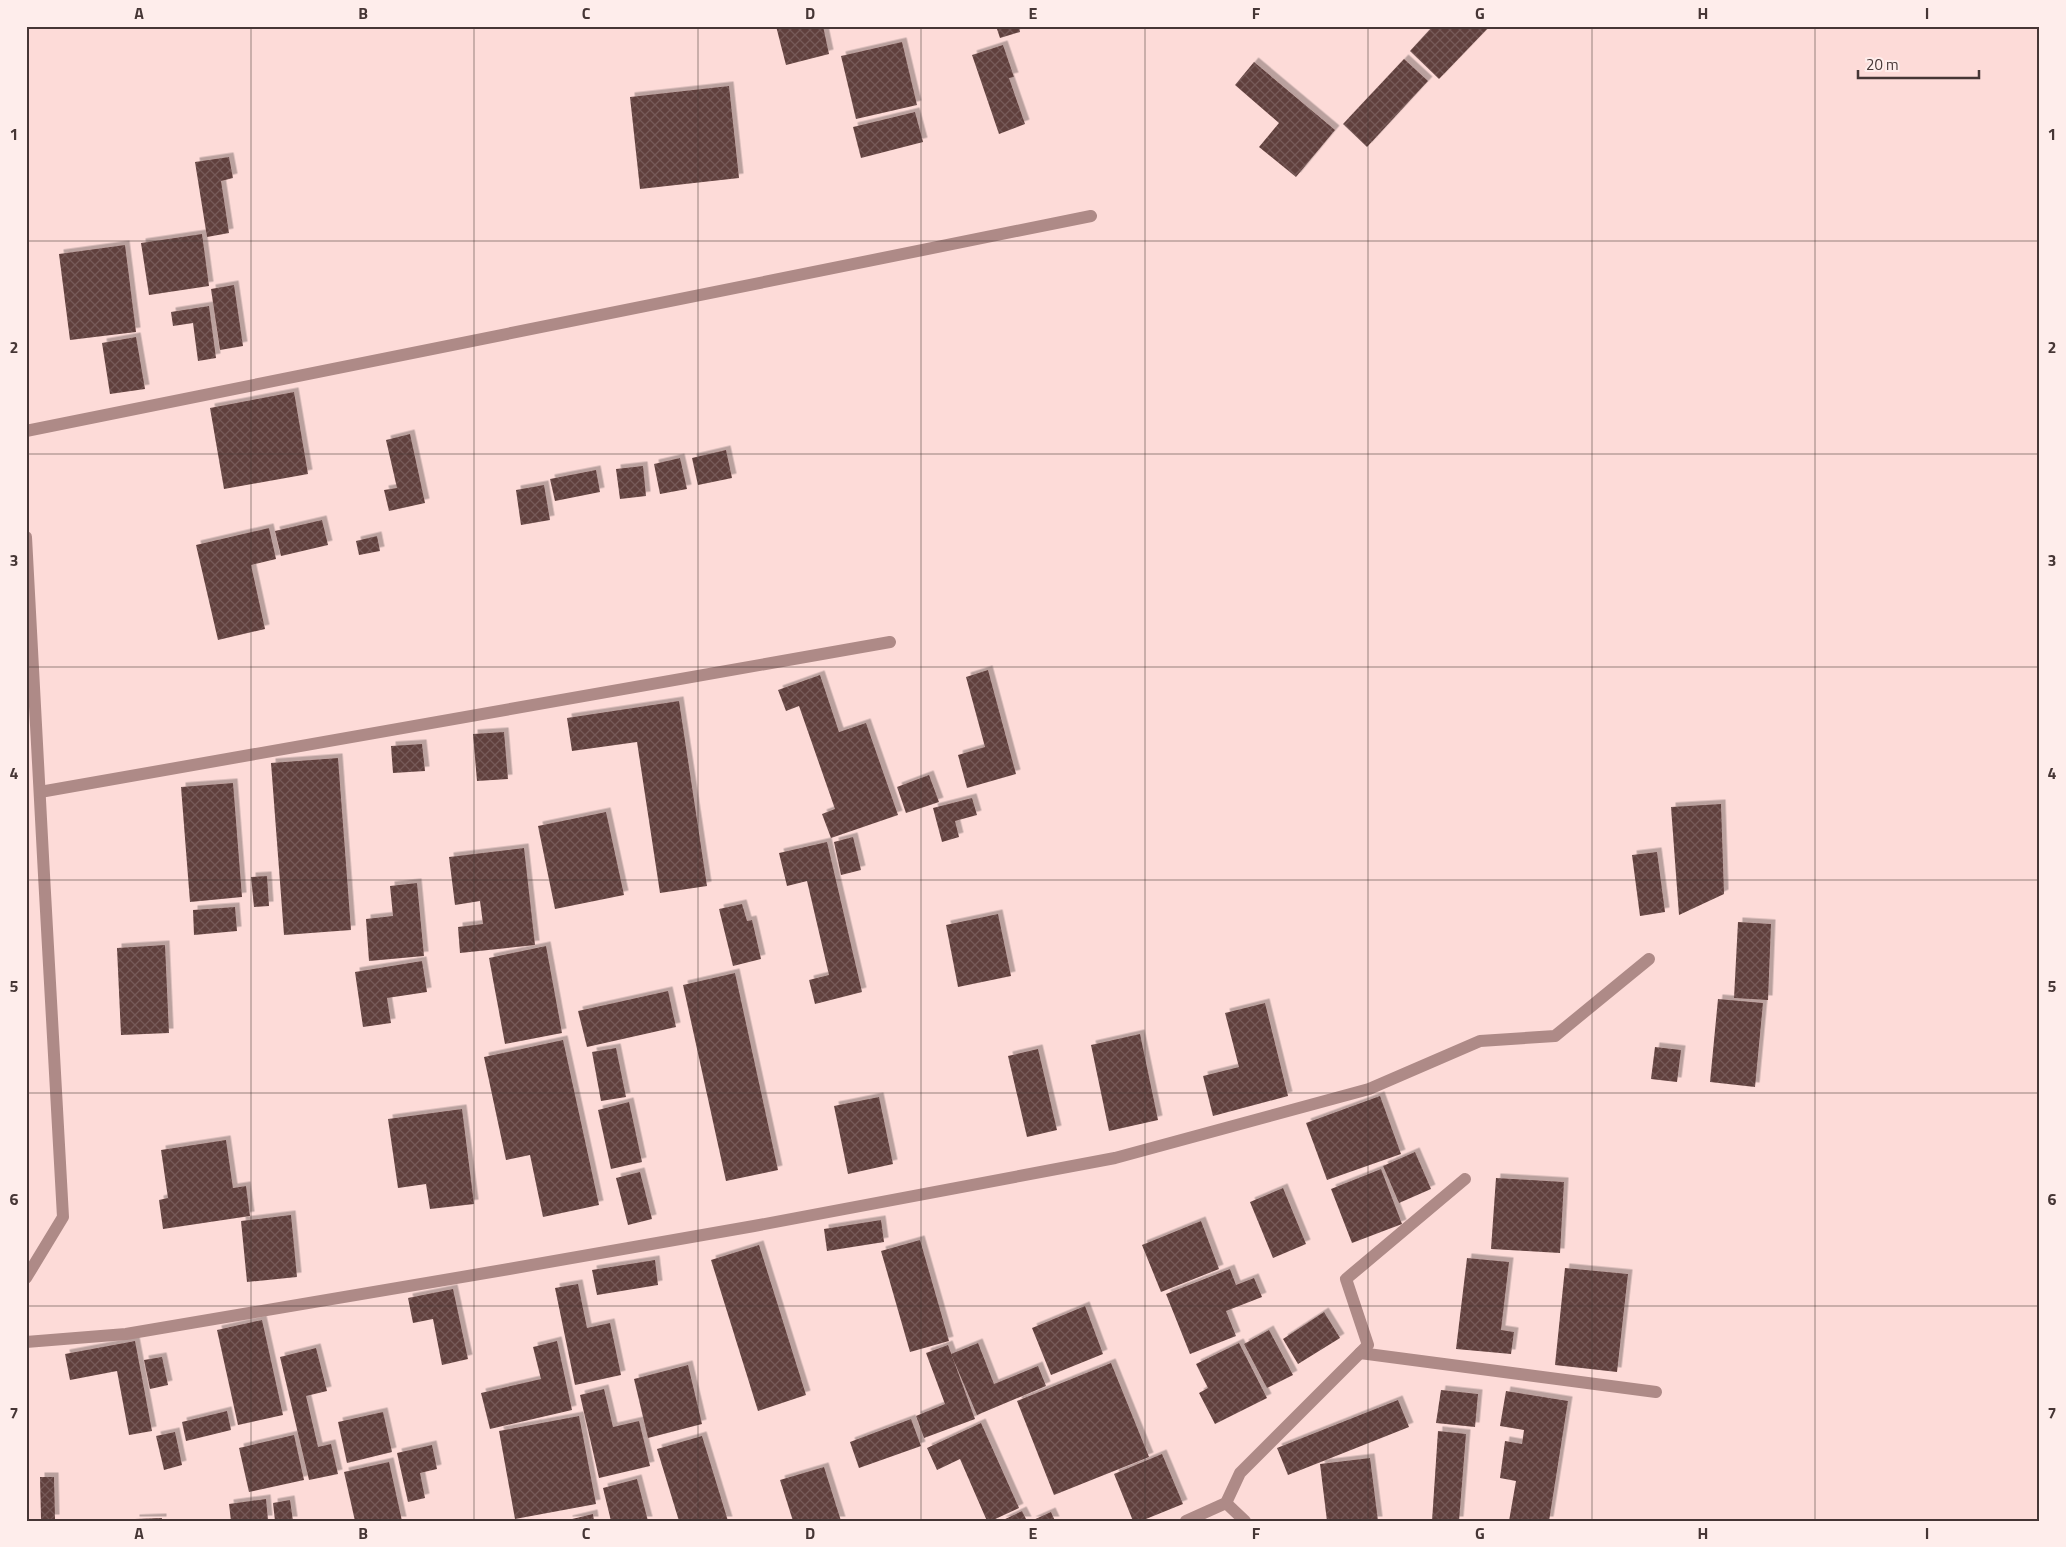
<svg xmlns="http://www.w3.org/2000/svg" width="2066" height="1547" font-family="'Titillium Web',sans-serif">
	<style>
		.building { fill: url(#building-cross-hatch); filter: url(#shadow) }
		.lines { fill: none; stroke-linecap: round; stroke-linejoin: round }
		.minor { stroke: #ae8a87; stroke-width: 12 }
		.grid { fill: none; stroke: #463635; stroke-width: 1; stroke-opacity: 0.55 }
		.neatline { fill: none; stroke: #463635; stroke-width: 2 }
		.grid-label { font-size: 16px; text-anchor: middle; font-weight: bold; fill: #463635 }
	</style>
	<defs>
		<pattern id="building-cross-hatch" width="8" height="8" patternUnits="userSpaceOnUse" patternTransform="scale(1.25)"><rect width="8" height="8" fill="#61403d"/><path d="M0 0l8 8M0 8l8-8" fill="none" stroke="#765a58"/></pattern>
		<filter id="shadow"><feDropShadow dx="4.5" dy="-4.5" stdDeviation="0" flood-color="#0004"/></filter>
	</defs>
	<rect width="100%" height="100%" fill="#fddbd8"/>
	<g class="building">
		<path d="M776,26H823L829,54L786,65Z"/>
		<path d="M996,26H1019L1020,32L1000,38Z"/>
		<path d="M1433,26H1486L1488,28L1439,79L1410,51Z"/>
		<path d="M902,42L917,105L856,119L841,56Z"/>
		<path d="M1003,45L1014,77L1009,78L1025,124L999,134L972,55Z"/>
		<path d="M1404,59L1428,81L1367,147L1343,124Z"/>
		<path d="M1254,62L1335,130L1296,177L1259,147L1279,123L1235,85Z"/>
		<path d="M729,86L739,178L640,189L630,97Z"/>
		<path d="M915,112L923,142L861,158L853,127Z"/>
		<path d="M229,157L233,178L221,181L229,233L207,237L195,162Z"/>
		<path d="M202,234L209,286L149,295L141,243Z"/>
		<path d="M125,245L136,332L70,340L59,254Z"/>
		<path d="M234,285L243,346L220,350L211,289Z"/>
		<path d="M209,306L216,358L198,361L193,323L173,326L171,312Z"/>
		<path d="M136,337L145,389L110,394L102,343Z"/>
		<path d="M294,392L308,474L224,489L210,408Z"/>
		<path d="M410,434L425,503L389,511L384,490L397,488L386,440Z"/>
		<path d="M726,450L732,478L698,485L692,458Z"/>
		<path d="M680,458L687,489L660,494L654,464Z"/>
		<path d="M643,466L646,496L620,499L616,469Z"/>
		<path d="M596,470L600,492L555,501L550,479Z"/>
		<path d="M544,485L550,520L521,525L516,490Z"/>
		<path d="M322,520L328,545L281,556L275,531Z"/>
		<path d="M269,528L276,559L251,565L265,629L218,640L196,545Z"/>
		<path d="M377,536L380,551L359,555L356,541Z"/>
		<path d="M988,670L1016,774L967,788L958,755L985,747L966,677Z"/>
		<path d="M820,675L839,732L866,723L898,815L831,838L822,814L835,809L799,706L786,711L778,690Z"/>
		<path d="M679,701L707,886L660,893L637,742L572,751L567,718Z"/>
		<path d="M504,732L508,779L477,781L473,734Z"/>
		<path d="M422,744L425,771L393,773L391,746Z"/>
		<path d="M338,758L351,930L284,935L271,763Z"/>
		<path d="M929,775L939,802L906,813L897,787Z"/>
		<path d="M233,783L242,897L190,902L181,787Z"/>
		<path d="M972,798L977,815L955,821L959,837L942,842L933,808Z"/>
		<path d="M1721,804L1724,894L1679,915L1671,807Z"/>
		<path d="M606,812L624,895L555,909L538,826Z"/>
		<path d="M853,837L861,870L841,875L834,842Z"/>
		<path d="M827,842L862,992L815,1004L809,980L829,975L807,881L787,886L779,853Z"/>
		<path d="M524,848L535,945L460,953L458,927L483,924L480,901L455,905L449,857Z"/>
		<path d="M1657,852L1665,912L1640,916L1632,855Z"/>
		<path d="M267,876L269,906L254,907L251,877Z"/>
		<path d="M417,883L424,956L369,961L366,919L393,916L390,886Z"/>
		<path d="M742,904L747,921L752,920L761,959L733,966L719,909Z"/>
		<path d="M235,907L237,931L194,935L193,910Z"/>
		<path d="M998,914L1011,976L958,987L946,925Z"/>
		<path d="M1738,922L1771,924L1768,1000L1734,998Z"/>
		<path d="M165,945L169,1033L121,1035L117,948Z"/>
		<path d="M546,946L562,1033L505,1044L489,958Z"/>
		<path d="M422,961L427,992L387,998L391,1023L363,1027L355,972Z"/>
		<path d="M735,973L778,1170L726,1181L683,985Z"/>
		<path d="M668,991L676,1027L587,1047L578,1011Z"/>
		<path d="M1718,999L1763,1003L1755,1087L1710,1082Z"/>
		<path d="M1265,1003L1288,1096L1213,1116L1203,1076L1239,1067L1225,1013Z"/>
		<path d="M1140,1034L1158,1120L1109,1131L1091,1045Z"/>
		<path d="M563,1040L599,1205L543,1217L530,1155L506,1160L484,1057Z"/>
		<path d="M1655,1047L1681,1050L1677,1082L1651,1079Z"/>
		<path d="M616,1048L626,1097L601,1101L592,1052Z"/>
		<path d="M1038,1049L1057,1130L1027,1137L1008,1056Z"/>
		<path d="M1380,1096L1401,1154L1327,1180L1306,1123Z"/>
		<path d="M879,1097L893,1164L848,1174L834,1106Z"/>
		<path d="M629,1102L642,1162L611,1169L598,1110Z"/>
		<path d="M462,1109L474,1204L430,1209L426,1184L398,1188L388,1119Z"/>
		<path d="M226,1140L233,1188L246,1186L250,1216L163,1229L159,1200L168,1198L161,1150Z"/>
		<path d="M1415,1152L1431,1189L1399,1203L1383,1166Z"/>
		<path d="M1381,1169L1402,1224L1352,1243L1331,1189Z"/>
		<path d="M640,1172L652,1219L628,1225L616,1178Z"/>
		<path d="M1496,1178L1564,1182L1560,1253L1491,1249Z"/>
		<path d="M1283,1188L1306,1244L1273,1258L1250,1202Z"/>
		<path d="M291,1215L297,1277L247,1282L241,1221Z"/>
		<path d="M881,1220L884,1242L827,1251L824,1229Z"/>
		<path d="M1201,1221L1219,1269L1161,1292L1142,1245Z"/>
		<path d="M920,1240L949,1341L910,1352L881,1251Z"/>
		<path d="M759,1245L806,1395L758,1411L711,1260Z"/>
		<path d="M1467,1258L1509,1262L1501,1330L1514,1332L1511,1354L1456,1349Z"/>
		<path d="M655,1260L658,1285L597,1295L592,1270Z"/>
		<path d="M1565,1268L1628,1274L1617,1372L1555,1365Z"/>
		<path d="M1230,1269L1236,1285L1254,1278L1262,1297L1226,1311L1236,1336L1190,1354L1166,1294Z"/>
		<path d="M578,1284L587,1328L610,1323L621,1375L575,1385L555,1288Z"/>
		<path d="M453,1289L468,1359L442,1365L433,1319L413,1323L408,1298Z"/>
		<path d="M1085,1306L1103,1354L1051,1375L1032,1328Z"/>
		<path d="M1324,1312L1340,1338L1298,1364L1283,1339Z"/>
		<path d="M262,1320L283,1415L238,1425L217,1330Z"/>
		<path d="M1269,1330L1293,1375L1267,1388L1244,1344Z"/>
		<path d="M135,1341L152,1431L129,1435L117,1371L70,1380L65,1354Z"/>
		<path d="M557,1341L572,1410L490,1429L481,1393L541,1379L533,1347Z"/>
		<path d="M978,1343L994,1384L1038,1366L1046,1386L977,1415L951,1354Z"/>
		<path d="M1239,1343L1267,1398L1215,1424L1199,1393L1208,1388L1196,1364Z"/>
		<path d="M948,1345L975,1419L924,1438L916,1416L945,1404L926,1353Z"/>
		<path d="M316,1348L327,1391L306,1396L318,1447L331,1444L338,1474L309,1480L280,1357Z"/>
		<path d="M162,1357L168,1385L150,1389L144,1360Z"/>
		<path d="M1111,1363L1149,1457L1054,1495L1017,1401Z"/>
		<path d="M688,1365L702,1424L648,1438L634,1379Z"/>
		<path d="M604,1389L613,1427L639,1421L650,1466L599,1478L580,1395Z"/>
		<path d="M1441,1390L1478,1394L1475,1427L1436,1423Z"/>
		<path d="M1506,1391L1568,1401L1549,1521H1509L1516,1481L1500,1478L1505,1441L1522,1444L1524,1430L1500,1426Z"/>
		<path d="M1398,1400L1409,1427L1288,1475L1277,1448Z"/>
		<path d="M227,1411L231,1430L186,1441L182,1422Z"/>
		<path d="M383,1412L392,1452L347,1463L338,1422Z"/>
		<path d="M579,1416L596,1504L515,1519L499,1431Z"/>
		<path d="M911,1419L921,1446L859,1468L850,1442Z"/>
		<path d="M981,1423L1019,1508L991,1521H987L960,1459L937,1470L927,1448Z"/>
		<path d="M1438,1431L1466,1434L1459,1521H1432Z"/>
		<path d="M175,1432L182,1465L164,1470L156,1436Z"/>
		<path d="M294,1435L304,1480L249,1492L239,1448Z"/>
		<path d="M702,1436L728,1521H679L657,1449Z"/>
		<path d="M432,1445L437,1469L420,1473L425,1498L408,1502L397,1453Z"/>
		<path d="M1162,1454L1183,1504L1141,1521H1133L1114,1474Z"/>
		<path d="M1370,1458L1378,1521H1327L1320,1464Z"/>
		<path d="M389,1462L402,1521H355L344,1472Z"/>
		<path d="M824,1467L841,1521H793L780,1480Z"/>
		<path d="M40,1477H54L55,1519H41Z"/>
		<path d="M637,1479L648,1521H611L603,1488Z"/>
		<path d="M266,1499L268,1520L231,1521L229,1504Z"/>
		<path d="M290,1500L293,1521H275L273,1503Z"/>
		<path d="M1022,1511L1027,1521H1001Z"/>
		<path d="M1051,1512L1055,1521H1031Z"/>
		<path d="M593,1514L594,1521H568V1520Z"/>
		<path d="M162,1518V1521H135V1519Z"/>
	</g>
	<g class="lines">
		<g class="minor">
			<path d="M26,431L1091,216"/>
			<path d="M26,537C37,764 51,990 63,1217L26,1278"/>
			<path d="M40,792L890,642"/>
			<path d="M26,1342L126,1334L509,1269L754,1226L1115,1158L1369,1089L1480,1041L1555,1036L1649,959"/>
			<path d="M1360,1353L1656,1392"/>
			<path d="M1226,1503L1245,1521"/>
			<path d="M1186,1521L1226,1503L1240,1473L1368,1345L1346,1279L1465,1179"/>
		</g>
	</g>
	<path class="grid" d="M251,26V1521M474,26V1521M698,26V1521M921,26V1521M1145,26V1521M1368,26V1521M1592,26V1521M1815,26V1521M26,241H2040M26,454H2040M26,667H2040M26,880H2040M26,1093H2040M26,1306H2040"/>
	<rect width="2066" height="1547" fill="none" stroke="#feedeb" stroke-width="55"/>
	<path d="M1858 70v8h121v-8" fill="none" stroke="#463635" stroke-width="2.5"/>
	<text x="1866" y="70" font-size="15" fill="#463635" stroke="#feedeb" stroke-width="4" paint-order="stroke">20 m</text>
	<rect x="28" y="28" width="2010" height="1492" class="neatline"/>
	<g class="grid-label">
		<text x="139" y="19">A</text>
		<text x="363" y="19">B</text>
		<text x="586" y="19">C</text>
		<text x="810" y="19">D</text>
		<text x="1033" y="19">E</text>
		<text x="1256" y="19">F</text>
		<text x="1480" y="19">G</text>
		<text x="1703" y="19">H</text>
		<text x="1927" y="19">I</text>
		<text x="14" y="140">1</text>
		<text x="2052" y="140">1</text>
		<text x="14" y="353">2</text>
		<text x="2052" y="353">2</text>
		<text x="14" y="566">3</text>
		<text x="2052" y="566">3</text>
		<text x="14" y="779">4</text>
		<text x="2052" y="779">4</text>
		<text x="14" y="992">5</text>
		<text x="2052" y="992">5</text>
		<text x="14" y="1205">6</text>
		<text x="2052" y="1205">6</text>
		<text x="14" y="1419">7</text>
		<text x="2052" y="1419">7</text>
		<text x="139" y="1539">A</text>
		<text x="363" y="1539">B</text>
		<text x="586" y="1539">C</text>
		<text x="810" y="1539">D</text>
		<text x="1033" y="1539">E</text>
		<text x="1256" y="1539">F</text>
		<text x="1480" y="1539">G</text>
		<text x="1703" y="1539">H</text>
		<text x="1927" y="1539">I</text>
	</g>
</svg>
